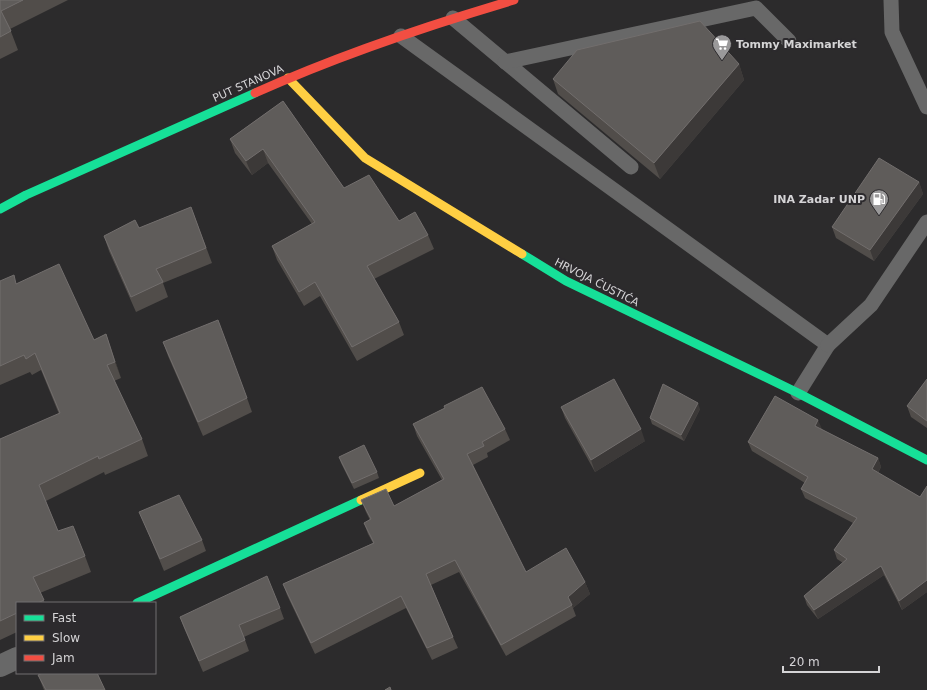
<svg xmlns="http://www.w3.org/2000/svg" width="927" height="690" font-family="'DejaVu Sans',sans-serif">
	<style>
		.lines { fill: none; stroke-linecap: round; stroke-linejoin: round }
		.lane { stroke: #686868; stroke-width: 15 }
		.street { stroke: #686868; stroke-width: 22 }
		.fast { stroke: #16e098; stroke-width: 9 }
		.slow { stroke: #ffcf43; stroke-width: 9 }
		.jam { stroke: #f24e42; stroke-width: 9 }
		.wall { fill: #514d4a }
		.shaded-wall { fill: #3c3938 }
		.building { fill: #5f5c5a; stroke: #726e6d }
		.labels { text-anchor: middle; stroke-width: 4; stroke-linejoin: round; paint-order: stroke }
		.poi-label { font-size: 11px; font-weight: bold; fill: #d5d4d6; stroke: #2c2a2d; text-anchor: start }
		.street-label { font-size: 11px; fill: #d5d4d6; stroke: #2c2a2d }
	</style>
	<rect width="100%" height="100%" fill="#2c2b2c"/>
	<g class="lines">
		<g class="lane">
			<path d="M891,0L892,32L927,107"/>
			<path d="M453,18L631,167"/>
			<path d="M401,36L828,345L798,393"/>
			<path d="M505,62L756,8L789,41"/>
			<path d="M828,345L871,305L927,222"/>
		</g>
		<path class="street" d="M0,666L17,658"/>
		<g class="fast">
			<path d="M0,209L26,195L255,93"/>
			<path d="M522,254L566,281L798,393L927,460"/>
			<path d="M137,603L361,500"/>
		</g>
		<g class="slow">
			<path d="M288,78L365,158L522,254"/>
			<path d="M361,500L420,473"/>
		</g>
		<path class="jam" d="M255,93C339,55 426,26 514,0"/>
	</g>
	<g class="wall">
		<path d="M0,0H68L10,29L18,50L0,59Z"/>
		<path d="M739,64L744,80L660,179L558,94L553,79Z"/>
		<path d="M283,101L344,188L399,221L428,235L434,249L374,279L399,322L404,335L357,361L320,296L304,306L277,260L272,246L312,224L268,163L252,175L235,153L230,139Z"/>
		<path d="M919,182L923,194L874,261L836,238L832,227Z"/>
		<path d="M191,207L212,263L163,283L168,297L136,312L109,251L104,236L139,228Z"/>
		<path d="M0,281L17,284L94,340L106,334L121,378L114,381L142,439L148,456L105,475L104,472L46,501L58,531L85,556L91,572L40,593L45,603H17V632L0,640V439L59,414L41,370L32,375L30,372L0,385Z"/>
		<path d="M163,342L247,398L252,412L203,436L168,356Z"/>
		<path d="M927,379V428L911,417L907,406Z"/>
		<path d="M444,406L505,429L510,440L487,453L488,457L473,465L526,572L585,582L590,594L573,608L576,616L506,656L459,572L431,585L453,637L458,648L432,660L406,608L315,654L287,595L283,584L373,543L368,534L364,523L370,520L366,512L361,500L394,506L442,480L417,436L413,424L445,408Z"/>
		<path d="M561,407L645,441L595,472L565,418Z"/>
		<path d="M700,409L684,441L652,424L650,418Z"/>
		<path d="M822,429V430L878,458L881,467L878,473L920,497L927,486V592L902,610L884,575L818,619L807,605L804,596L843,563L837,559L834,550L853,523L805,498L801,489L805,483L752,451L748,442Z"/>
		<path d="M339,457L377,472L379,478L354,489L341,463Z"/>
		<path d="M139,512L202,540L206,551L164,571L144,523Z"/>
		<path d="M280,608L284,619L244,637L249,651L203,672L184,628L180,617Z"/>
		<path d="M38,675L105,690H44Z"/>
	</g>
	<g class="shaded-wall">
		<path d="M739,64L744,80L660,179L654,163Z"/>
		<path d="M263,149L268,163L252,175L246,161Z"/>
		<path d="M919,182L923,194L874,261L870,250Z"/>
		<path d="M106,334L112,351L121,378L115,362Z"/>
		<path d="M698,403L700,409L684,441L681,435Z"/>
		<path d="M818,420L822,429L818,436L815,426Z"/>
		<path d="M641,429L645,441L595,472L591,460Z"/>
		<path d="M878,458L881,467L875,478L872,469Z"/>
		<path d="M881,566L884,575L818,619L814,610Z"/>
		<path d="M927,580V592L902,610L899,601Z"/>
		<path d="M585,582L590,594L573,608L568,597Z"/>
	</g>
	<g class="building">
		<path d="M0,0H23L1,11L11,31L0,37Z"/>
		<path d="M700,21L739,64L654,163L553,79L577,50Z"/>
		<path d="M283,101L344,188L369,175L399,221L415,212L428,235L367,266L399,322L352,347L315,282L299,292L272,246L315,222L263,149L246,161L230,139Z"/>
		<path d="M879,158L919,182L870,250L832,227Z"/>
		<path d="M191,207L206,248L156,269L163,282L131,297L104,236L135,220L139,228Z"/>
		<path d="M59,264L94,340L106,334L115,362L107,365L142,439L99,459L98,456L39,485L58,531L73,526L85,556L33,577L44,600L38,603H17V613L0,621V439L60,413L35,353L26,359L24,355L0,366V281L14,275L16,284Z"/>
		<path d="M218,320L247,398L198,422L163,342Z"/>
		<path d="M614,379L641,429L591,460L561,407Z"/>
		<path d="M927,379V421L907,406Z"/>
		<path d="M663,384L698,403L681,435L650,418Z"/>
		<path d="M482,387L505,429L482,442L484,446L467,454L526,572L566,548L585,582L568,597L572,605L501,645L455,560L426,574L453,637L427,648L401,596L311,643L283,584L374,543L364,523L371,519L361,500L386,489L394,506L444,479L413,424L445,408L444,406Z"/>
		<path d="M775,396L818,420L815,426L878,458L872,469L920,497L927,486V580L899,601L881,566L814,610L804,596L847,559L834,550L857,518L801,489L808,477L748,442Z"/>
		<path d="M364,445L377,472L352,483L339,457Z"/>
		<path d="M179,495L202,540L160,559L139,512Z"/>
		<path d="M267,576L280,608L239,625L245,640L199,661L180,617Z"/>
		<path d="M43,673H97L105,690H46L38,675Z"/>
		<path d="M390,687L391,690H385Z"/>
	</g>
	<defs>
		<symbol id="supermarket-pin" viewBox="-11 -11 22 30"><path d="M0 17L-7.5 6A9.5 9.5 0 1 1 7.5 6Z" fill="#9a999a" stroke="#2c2a2d"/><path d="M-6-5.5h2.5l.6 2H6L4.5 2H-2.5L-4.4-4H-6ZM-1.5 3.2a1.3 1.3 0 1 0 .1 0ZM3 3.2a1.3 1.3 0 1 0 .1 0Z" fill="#fff"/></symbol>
		<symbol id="fuel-pin" viewBox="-11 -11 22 30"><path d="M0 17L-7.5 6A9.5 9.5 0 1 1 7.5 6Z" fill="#9a999a" stroke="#2c2a2d"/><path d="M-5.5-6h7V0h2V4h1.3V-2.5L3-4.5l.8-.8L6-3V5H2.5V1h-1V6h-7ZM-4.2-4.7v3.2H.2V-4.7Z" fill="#fff"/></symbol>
	</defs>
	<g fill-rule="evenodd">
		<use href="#supermarket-pin" x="711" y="33" width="22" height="30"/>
		<use href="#fuel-pin" x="868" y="188" width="22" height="30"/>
	</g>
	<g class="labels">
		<g class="poi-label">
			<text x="736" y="48">Tommy Maximarket</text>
			<text x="865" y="203" text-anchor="end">INA Zadar UNP</text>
		</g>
		<g class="street-label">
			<text transform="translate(248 83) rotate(-24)" y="4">PUT STANOVA</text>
			<text transform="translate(597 282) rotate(27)" y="4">HRVOJA ĆUSTIĆA</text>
		</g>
	</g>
	<rect x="16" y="602" width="140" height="72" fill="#2c2a2d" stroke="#706e71"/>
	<rect x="24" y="615" width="20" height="6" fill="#16e098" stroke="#706e71"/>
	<text x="52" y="622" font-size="12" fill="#d5d4d6">Fast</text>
	<rect x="24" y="635" width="20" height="6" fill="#ffcf43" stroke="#706e71"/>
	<text x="52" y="642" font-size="12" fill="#d5d4d6">Slow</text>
	<rect x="24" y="655" width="20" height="6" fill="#f24e42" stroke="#706e71"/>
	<text x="52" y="662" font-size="12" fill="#d5d4d6">Jam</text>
	<path d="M783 666v6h96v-6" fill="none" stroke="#d5d4d6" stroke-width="2"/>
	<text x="789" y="666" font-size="12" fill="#d5d4d6" stroke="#2c2a2d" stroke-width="3" paint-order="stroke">20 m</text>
</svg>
